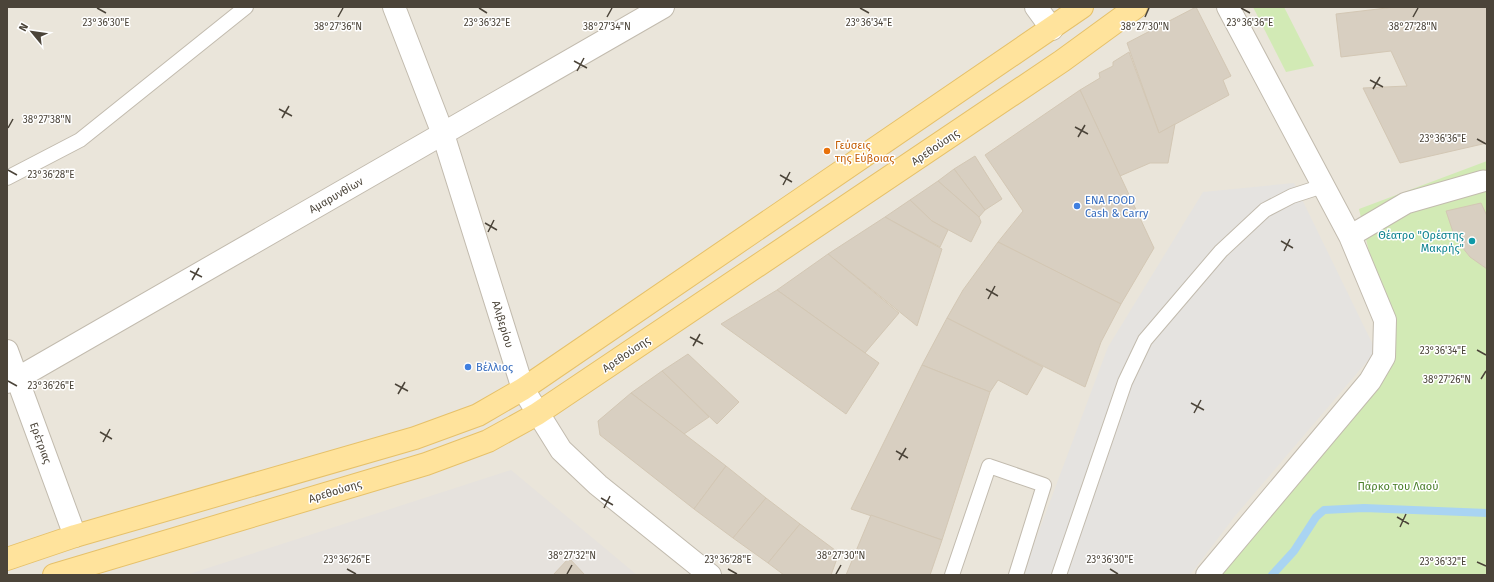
<svg xmlns="http://www.w3.org/2000/svg" width="1494" height="582" font-family="'Fira Sans',sans-serif">
	<style>
		.residential { fill: #eae5da }
		.industrial { fill: #e6e2dd }
		.green { fill: #d2eab5 }
		.parking { fill: #e5e3e0 }
		.lines { fill: none; stroke-linecap: round; stroke-linejoin: round }
		.stream { stroke: #a9d4f2; stroke-width: 8 }
		.building { fill: #d8cfc1; stroke: #d3c7b4 }
		.service-casing { stroke: #c2bbae; stroke-width: 16 }
		.pedestrian-casing { stroke: #c2bbae; stroke-width: 23 }
		.minor-casing { stroke: #c2bbae; stroke-width: 24 }
		.primary-casing { stroke: #e6c16a; stroke-width: 24 }
		.service { stroke: #fff; stroke-width: 14 }
		.pedestrian { stroke: #fff; stroke-width: 21 }
		.minor { stroke: #fff; stroke-width: 22 }
		.primary { stroke: #ffe39c; stroke-width: 22 }
		.ticks { fill: none; stroke: #4b4439; stroke-width: 1.5 }
		.food-dot { fill: #e8710a; stroke: #fff; stroke-width: 1.5 }
		.shop-dot { fill: #3f7fe0; stroke: #fff; stroke-width: 1.5 }
		.culture-dot { fill: #0f9aa8; stroke: #fff; stroke-width: 1.5 }
		.labels { text-anchor: middle; stroke-width: 3; stroke-linejoin: round; paint-order: stroke }
		.food-label { font-size: 11px; fill: #c56008; stroke: #fff; text-anchor: start }
		.street-label { font-size: 11px; fill: #4b4439; stroke: #fff }
		.shop-label { font-size: 11px; fill: #366cbe; stroke: #fff; text-anchor: start }
		.culture-label { font-size: 11px; fill: #0d838f; stroke: #fff; text-anchor: end }
		.park-label { font-size: 11px; fill: #4a7f2a; stroke: #fff }
		.ticks-label { font-size: 10px; text-anchor: middle; fill: #4b4439; stroke: #fff; stroke-width: 3; stroke-linejoin: round; paint-order: stroke }
	</style>
	<rect width="100%" height="100%" fill="#f6f3ec"/>
	<rect class="residential" x="7" y="7" width="1480" height="568"/>
	<path class="industrial" d="M511,470L637,575H186Z"/>
	<g class="green">
		<path d="M1253,7H1284L1314,66L1286,72Z"/>
		<path d="M1487,161V575H1207L1370,381L1385,320L1359,209Z"/>
	</g>
	<path class="parking" d="M1294,183L1376,351L1235,516L1190,575H1024L1034,544L1108,347L1203,192Z"/>
	<g class="lines">
		<path class="stream" d="M1272,575L1294,551L1316,517L1324,510L1364,508L1487,513"/>
	</g>
	<g class="building">
		<path d="M1196,7L1231,76L1223,80L1229,95L1159,133L1127,43Z"/>
		<path d="M1395,7H1487V143L1400,163L1363,88L1407,86L1391,51L1341,57L1336,14Z"/>
		<path d="M1129,52L1159,133L1175,124L1168,163H1150L1120,176L1080,90L1100,78L1099,73L1113,66V62Z"/>
		<path d="M1080,90L1154,248L1121,304L998,242L1023,211L985,155Z"/>
		<path d="M975,156L1002,199L985,210L954,169Z"/>
		<path d="M954,169L985,210L979,217L938,181Z"/>
		<path d="M938,181L979,217L981,222L971,242L932,221L910,200Z"/>
		<path d="M910,200L932,221L948,230L940,247L885,217Z"/>
		<path d="M1481,203L1487,216V269L1470,257L1462,247L1454,235L1446,211Z"/>
		<path d="M885,217L942,249L917,326L828,254Z"/>
		<path d="M998,242L1121,304L1101,342L1085,387L947,318L963,290Z"/>
		<path d="M828,254L899,313L865,353L777,290Z"/>
		<path d="M777,290L879,363L846,414L721,324Z"/>
		<path d="M947,318L1043,367L1027,395L998,380L990,392L922,365Z"/>
		<path d="M688,354L739,402L717,424L662,371Z"/>
		<path d="M922,365L990,392L942,540L851,509Z"/>
		<path d="M662,371L709,417L684,434L631,393Z"/>
		<path d="M631,393L726,466L694,509L600,435L598,421Z"/>
		<path d="M726,466L766,498L733,538L694,509Z"/>
		<path d="M766,498L800,524L768,563L733,538Z"/>
		<path d="M871,515L942,540L930,575H846Z"/>
		<path d="M800,524L839,553L831,575H784L768,563Z"/>
		<path d="M569,558L585,575H553Z"/>
	</g>
	<g class="lines">
		<defs>
			<g id="service">
				<path d="M7,178L80,140L246,7"/>
				<path d="M952,575L989,466L1044,485L1016,575"/>
				<path d="M1059,575L1125,382L1145,340L1221,251L1265,210L1292,196L1323,186"/>
			</g>
			<path id="pedestrian" d="M1350,236L1406,203L1483,181"/>
			<g id="minor">
				<path d="M394,7L443,134L523,389L561,450L598,485L710,575"/>
				<path d="M1036,7L1052,29"/>
				<path d="M7,351L75,536"/>
				<path d="M7,382L18,378L663,7"/>
				<path d="M1207,575L1370,381L1384,357L1385,320L1350,236L1228,7"/>
			</g>
			<g id="primary">
				<path d="M7,559L75,536L415,438L478,415L523,389L1082,7"/>
				<path d="M54,575L426,464L488,441L537,414L1062,61L1136,7"/>
			</g>
		</defs>
		<use href="#service" class="service-casing"/>
		<use href="#pedestrian" class="pedestrian-casing"/>
		<use href="#minor" class="minor-casing"/>
		<use href="#primary" class="primary-casing"/>
		<use href="#service" class="service"/>
		<use href="#pedestrian" class="pedestrian"/>
		<use href="#minor" class="minor"/>
		<use href="#primary" class="primary"/>
	</g>
	<path class="ticks" d="M97,8L106,13M479,8L487,13M860,8L869,13M1241,8L1250,13M338,17L343,8M607,17L612,8M1145,17L1149,8M1413,17L1418,8M574,61L587,68M577,71L584,58M1370,80L1383,87M1373,89L1380,77M279,109L292,116M282,118L289,106M1075,127L1088,134M8,128L13,119M1078,137L1085,125M1477,139L1486,144M8,170L17,175M780,175L792,182M783,185L790,172M485,223L497,230M488,232L494,220M1281,241L1293,248M1284,251L1290,239M190,271L202,277M192,280L199,268M986,289L998,296M988,299L995,286M690,337L703,344M693,346L700,334M1477,350L1486,355M1481,379L1486,371M8,381L17,386M395,384L408,391M398,394L405,382M1191,403L1204,410M1194,413L1201,400M100,432L112,439M103,442L110,429M896,451L908,458M899,460L906,448M601,498L613,505M604,508L610,496M1397,517L1409,524M1400,527L1406,514M1477,562L1486,566M347,569L356,574M728,569L737,574M1110,569L1118,574M567,574L572,565M836,574L841,565"/>
	<circle class="food-dot" cx="827" cy="151" r="4"/>
	<g class="shop-dot">
		<circle cx="1077" cy="206" r="4"/>
		<circle cx="468" cy="367" r="4"/>
	</g>
	<circle class="culture-dot" cx="1472" cy="241" r="4"/>
	<g class="labels">
		<g class="food-label">
			<text x="835" y="149">Γεύσεις<tspan x="835" dy="13">της Εύβοιας</tspan></text>
		</g>
		<g class="street-label">
			<text transform="translate(935 147) rotate(-34)" y="4">Αρεθούσης</text>
			<text transform="translate(336 195) rotate(-30)" y="4">Αμαρυνθίων</text>
			<text transform="translate(503 324) rotate(73)" y="4">Αλιβερίου</text>
			<text transform="translate(626 354) rotate(-34)" y="4">Αρεθούσης</text>
			<text transform="translate(41 443) rotate(70)" y="4">Ερέτριας</text>
			<text transform="translate(335 491) rotate(-17)" y="4">Αρεθούσης</text>
		</g>
		<g class="shop-label">
			<text x="1085" y="204">ENA FOOD<tspan x="1085" dy="13">Cash &amp; Carry</tspan></text>
			<text x="476" y="371">Βέλλιος</text>
		</g>
		<g class="culture-label">
			<text x="1464" y="239">Θέατρο "Ορέστης<tspan x="1464" dy="13">Μακρής"</tspan></text>
		</g>
		<g class="park-label">
			<text x="1398" y="490">Πάρκο του Λαού</text>
		</g>
	</g>
	<g class="ticks-label">
		<text x="106" y="26">23°36'30"E</text>
		<text x="487" y="26">23°36'32"E</text>
		<text x="869" y="26">23°36'34"E</text>
		<text x="1250" y="26">23°36'36"E</text>
		<text x="1413" y="30">38°27'28"N</text>
		<text x="338" y="30">38°27'36"N</text>
		<text x="607" y="30">38°27'34"N</text>
		<text x="1145" y="30">38°27'30"N</text>
		<text x="47" y="123">38°27'38"N</text>
		<text x="1443" y="142">23°36'36"E</text>
		<text x="51" y="178">23°36'28"E</text>
		<text x="1443" y="354">23°36'34"E</text>
		<text x="1447" y="383">38°27'26"N</text>
		<text x="51" y="389">23°36'26"E</text>
		<text x="572" y="559">38°27'32"N</text>
		<text x="841" y="559">38°27'30"N</text>
		<text x="347" y="563">23°36'26"E</text>
		<text x="728" y="563">23°36'28"E</text>
		<text x="1110" y="563">23°36'30"E</text>
		<text x="1443" y="565">23°36'32"E</text>
	</g>
	<rect width="1494" height="582" fill="none" stroke="#4b4439" stroke-width="16"/>
	<g transform="translate(32 32) rotate(299)" stroke="#ffffff" stroke-width="3" paint-order="stroke">
	<path d="M0-3L7 15L0 10L-7 15Z" fill="#4b4439"/>
	<text y="-6" font-size="11" font-weight="bold" text-anchor="middle" fill="#4b4439">N</text>
	</g>
</svg>
